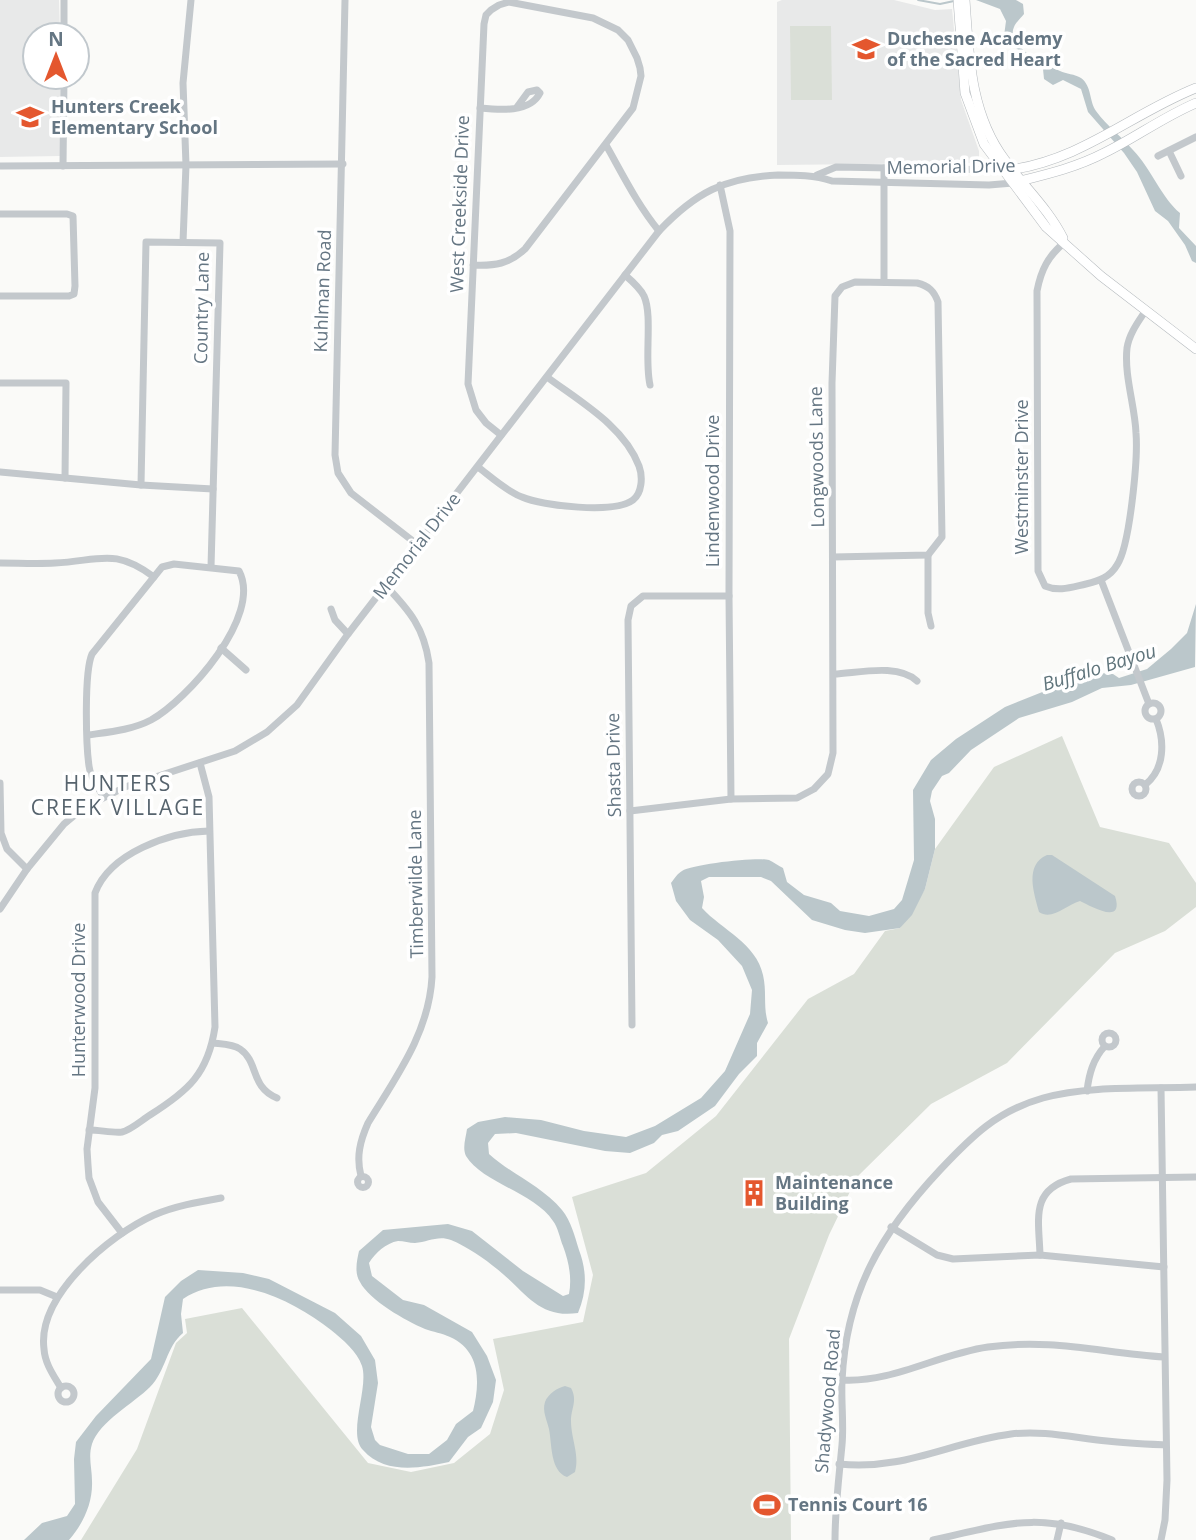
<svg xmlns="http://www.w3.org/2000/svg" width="1196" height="1540" font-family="'Open Sans',sans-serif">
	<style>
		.built { fill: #e8e9e9 }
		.green { fill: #dadfd7 }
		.water { fill: #bbc7cb }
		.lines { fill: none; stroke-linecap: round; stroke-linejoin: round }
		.stream { stroke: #bbc7cb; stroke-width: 2 }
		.major-casing { stroke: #b5babe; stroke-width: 10 }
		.minor { stroke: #c3c8cc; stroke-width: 7 }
		.major { stroke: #fff; stroke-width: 9 }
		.labels { text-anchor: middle; stroke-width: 7; stroke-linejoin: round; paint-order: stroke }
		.poi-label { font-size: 18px; font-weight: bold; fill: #657683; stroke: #fff; text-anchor: start }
		.street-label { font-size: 18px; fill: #657683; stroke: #fff }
		.water-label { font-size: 19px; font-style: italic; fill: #60757c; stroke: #fff }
		.quarter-label { font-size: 21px; letter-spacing: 2px; fill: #57646e; stroke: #fff }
	</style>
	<rect width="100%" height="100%" fill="#fafaf8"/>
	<g class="built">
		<path d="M0,0H59L60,35H35V77H60V156L0,157Z"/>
		<path d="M782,0H894L935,10L952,9L961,100L979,151V160L976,163H963L777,165V2Z"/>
	</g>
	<g class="green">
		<path d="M790,26H831L832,100H791Z"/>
		<path d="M1062,736L1100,827L1169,843L1196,883V907L1165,931L1115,953L1007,1063L931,1104L857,1177L829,1235L789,1339L791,1540H81L137,1449L176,1343L187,1333L185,1319L242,1308L368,1463L411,1472L454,1463L490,1434L504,1390L493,1339L583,1322L593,1275L572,1197L646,1173L716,1116L808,999L854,974L885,931L900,928L925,889L935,849L994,767Z"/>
	</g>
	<g class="water">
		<path d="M976,0H1016L1023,4L1024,14C1021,18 1016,22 1014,27C1005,46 1046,66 1060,71C1066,74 1075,74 1081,78C1092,86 1089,101 1096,111C1107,126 1121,136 1133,150C1152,170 1161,197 1180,213L1179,228L1196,246V263L1192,261L1185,245L1168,221L1155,211L1137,172L1124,153L1088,112L1081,89L1063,80L1053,85L1044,79L1043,69L1011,44L1004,36L1006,21L1000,9Z"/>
		<path d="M1196,604L1195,667L1131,685L1102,688L1072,702L1019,718L971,750L949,773L942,776L932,791L930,801L935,819V849L925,889L912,915L900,928L865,933L845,930L812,920L771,881L761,877H709L701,881L704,897L702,908C722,930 756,943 763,975C767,992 763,1007 768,1023L757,1043V1056L739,1074L715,1106L678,1131L662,1135L654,1143L630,1153L605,1151L516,1133L495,1134L488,1143L489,1154C511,1174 542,1186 562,1210C571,1221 575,1237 579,1250C587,1271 587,1292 578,1313C538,1319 525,1291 497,1269C485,1259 466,1246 451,1240C438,1235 428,1242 415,1243C409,1243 404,1241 398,1241C386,1243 375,1253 369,1263L372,1276L403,1300L424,1305L472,1332L487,1356L496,1380L493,1402L481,1428L468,1437L449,1462C421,1468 385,1475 363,1450C347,1434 369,1388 362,1366C357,1351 343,1340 331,1330C293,1300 229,1268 183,1299L181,1314L183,1333C166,1347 166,1371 150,1387C134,1403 99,1422 92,1444C88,1457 92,1468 92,1481C93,1503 83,1524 69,1540H24L42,1523L67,1516L75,1504L74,1459L76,1442L96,1416L151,1359L165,1297L181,1281L198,1270L243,1273L269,1279L335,1313L361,1336L375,1360L378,1383L371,1427L375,1440L380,1445L408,1454H429L447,1440L456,1424L473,1411C480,1383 481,1351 450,1337C442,1333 433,1332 425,1329C406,1321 369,1300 360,1282C354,1273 357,1260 359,1251L383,1230L448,1224L472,1231L523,1271L563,1296L569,1294C572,1278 569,1262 563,1246C560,1239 558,1227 553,1221C535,1193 481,1182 466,1156C462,1148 466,1137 467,1129L478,1122L505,1117L541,1120L584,1131L626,1137L655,1126L701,1098L725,1071L750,1014L752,990L742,966L718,940L690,920L676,901L671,883C674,879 678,873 682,871C693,864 757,857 769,860C773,862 779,866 783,868L787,882L804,895L831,903L840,911L869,916L894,909L902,900L914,860L913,790L931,760L956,739L1005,707L1065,683L1099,673L1113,674L1119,678L1147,669L1171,649L1187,633Z"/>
		<path d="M1047,855H1052L1115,896C1125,927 1089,905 1080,901C1066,905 1052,921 1039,912C1034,893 1024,865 1047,855Z"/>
		<path d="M565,1386L571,1388C578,1401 571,1408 571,1421C571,1438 580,1456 575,1472L567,1477C550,1471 552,1444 549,1429C547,1420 542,1411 545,1402C548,1394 557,1388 565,1386Z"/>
	</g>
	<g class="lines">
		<path class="stream" d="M918,0L940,4L954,1"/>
		<defs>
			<g id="major">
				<path d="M958,0L965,93L984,144L1046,227L1101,276L1196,349"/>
				<path d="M965,0C969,55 970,114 1005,160C1024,187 1048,208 1063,238"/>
				<path d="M1009,170C1082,160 1131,114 1196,88"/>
				<path d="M1020,181C1048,174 1077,167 1104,153C1135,138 1163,117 1196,103"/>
			</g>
		</defs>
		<use href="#major" class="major-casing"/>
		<g class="minor">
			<path d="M345,0L335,455L338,473L351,493L418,545"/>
			<path d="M64,35V0"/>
			<path d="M480,108C499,110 530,113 540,93L537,90L528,92L517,107"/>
			<path d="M606,145C623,175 637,204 659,231"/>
			<path d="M1169,151L1181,176"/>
			<path d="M1158,156L1196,137"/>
			<path d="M0,166L343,164"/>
			<path d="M63,166L64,77"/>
			<path d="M884,168V282"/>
			<path d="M817,175L836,167L1004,170"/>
			<path d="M720,185L730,231L729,596L731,799"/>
			<path d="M0,214H67L73,216L75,286L74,294L69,296H0"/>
			<path d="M183,242L186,165L183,83L191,0"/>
			<path d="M1065,242C1048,256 1041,270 1037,291L1038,571L1045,586C1059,592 1072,587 1086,584C1099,581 1110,577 1117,565C1130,546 1138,458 1136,433C1135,406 1124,376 1127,348C1129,334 1138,322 1146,310"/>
			<path d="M473,265C495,266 509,264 525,249L633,108L641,76L640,68L637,58L628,40L618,30L593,18L509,2L499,5L491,10L486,15L484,24L468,384L476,410L486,423L501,435"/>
			<path d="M625,275C632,281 640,288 644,296C653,316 644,359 650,385"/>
			<path d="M0,383H66L65,478"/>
			<path d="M478,467C491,477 506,491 522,497C542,506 615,514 633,500C642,493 643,477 639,466C624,426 579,401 547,377"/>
			<path d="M0,472L141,485L213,489"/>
			<path d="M141,485L146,242L220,243L211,567"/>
			<path d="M928,555V613L931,626"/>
			<path d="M0,563C18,563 37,564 55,563C99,561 114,547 154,577"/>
			<path d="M1101,580L1149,704"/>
			<path d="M331,609L335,620L348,634"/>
			<path d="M221,648L246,670"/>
			<path d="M834,674C858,673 898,663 917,681"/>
			<circle cx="1153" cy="711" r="8"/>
			<path d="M88,735C109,732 132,730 151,720C187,700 263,616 239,571L174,564L162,567L92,654C84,672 86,745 89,766C90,777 98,787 103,796"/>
			<circle cx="1139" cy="789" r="7"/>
			<path d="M0,783L1,833L7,849L27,869"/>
			<path d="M1145,785C1165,769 1165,741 1156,719"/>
			<path d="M630,811L731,799L797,798L814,789L828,774L833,753L832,383L835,296L842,287L855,282L917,283C929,286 934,291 938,302L942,537L928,555L833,557"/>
			<path d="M0,909L27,869L64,824L82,809L125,787L235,751L267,732L297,705L348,634L659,231C695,193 725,177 778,175C797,175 814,175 832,181L989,185L1013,183"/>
			<path d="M632,1025L628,620L631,606L643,596H729"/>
			<circle cx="1109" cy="1040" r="7"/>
			<path d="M213,1043C221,1044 233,1044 240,1049C259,1062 250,1087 277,1098"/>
			<path d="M1087,1091C1089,1074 1093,1059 1105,1046"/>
			<path d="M89,1130C100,1130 112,1133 122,1132C131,1130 142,1120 150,1115C188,1091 208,1074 215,1027L209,797L200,763"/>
			<path d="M361,1176C356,1157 360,1141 368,1123C396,1077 429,1033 432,977L429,663C424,628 410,611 386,586"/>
			<circle cx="363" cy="1182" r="5.5"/>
			<path d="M891,1227L937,1255L953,1259L1040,1255L1164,1267"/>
			<path d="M122,1233L98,1202L89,1178L88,1165L87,1149L95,1088V893C110,853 169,832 209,831"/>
			<path d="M1040,1255C1039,1220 1030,1190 1071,1179L1196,1177"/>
			<path d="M0,1290H40L57,1297"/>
			<path d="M842,1380C893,1383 938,1354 988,1347C1052,1338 1102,1353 1164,1357"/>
			<circle cx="66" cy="1394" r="8"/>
			<path d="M61,1388C54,1376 45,1364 44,1349C37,1296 109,1235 154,1215C175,1206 198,1202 221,1198"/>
			<path d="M839,1464C904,1471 950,1442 1011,1434C1044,1430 1075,1438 1107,1441C1126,1443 1146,1444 1165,1445"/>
			<path d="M835,1540C835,1508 839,1477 842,1445C844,1424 841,1402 842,1381C846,1292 881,1233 940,1170C972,1136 997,1111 1043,1098C1089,1085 1148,1089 1196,1087"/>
			<path d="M933,1540C1006,1524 1039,1510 1112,1540"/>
			<path d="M1057,1540L1061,1523"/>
			<path d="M1161,1540L1165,1520L1167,1480L1161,1088"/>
		</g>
		<use href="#major" class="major"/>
	</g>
	<defs>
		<symbol id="school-bare" viewBox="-9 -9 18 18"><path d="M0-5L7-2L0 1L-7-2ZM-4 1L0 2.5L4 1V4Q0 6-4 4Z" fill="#e4572e" stroke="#fff" stroke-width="2.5" paint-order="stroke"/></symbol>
		<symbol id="building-bare" viewBox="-9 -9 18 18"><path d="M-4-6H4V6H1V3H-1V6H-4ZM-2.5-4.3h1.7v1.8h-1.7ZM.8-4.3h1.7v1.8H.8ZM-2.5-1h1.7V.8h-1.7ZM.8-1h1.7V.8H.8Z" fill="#e4572e" stroke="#fff" stroke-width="2.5" paint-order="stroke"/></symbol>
		<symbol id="stadium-bare" viewBox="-9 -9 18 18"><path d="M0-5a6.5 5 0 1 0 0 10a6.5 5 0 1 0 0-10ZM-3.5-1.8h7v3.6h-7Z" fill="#e4572e" stroke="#fff" stroke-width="2.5" paint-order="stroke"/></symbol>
	</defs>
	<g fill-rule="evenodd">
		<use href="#school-bare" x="847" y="30" width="38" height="38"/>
		<use href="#school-bare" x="11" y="98" width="38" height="38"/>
		<use href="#building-bare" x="735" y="1174" width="38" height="38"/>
		<use href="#stadium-bare" x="748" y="1486" width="38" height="38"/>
	</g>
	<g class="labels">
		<g class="poi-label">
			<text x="887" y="45">Duchesne Academy<tspan x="887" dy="21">of the Sacred Heart</tspan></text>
			<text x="51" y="113">Hunters Creek<tspan x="51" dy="21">Elementary School</tspan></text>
			<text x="775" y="1189">Maintenance<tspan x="775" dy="21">Building</tspan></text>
			<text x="788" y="1511">Tennis Court 16</text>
		</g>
		<g class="street-label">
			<text transform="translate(951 167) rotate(-1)" y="6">Memorial Drive</text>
			<text transform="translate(460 204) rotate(-88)" y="6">West Creekside Drive</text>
			<text transform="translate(323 291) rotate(-88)" y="6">Kuhlman Road</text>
			<text transform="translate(202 308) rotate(-89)" y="6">Country Lane</text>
			<text transform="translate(817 457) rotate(-91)" y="6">Longwoods Lane</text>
			<text transform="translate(1022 477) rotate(-90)" y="6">Westminster Drive</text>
			<text transform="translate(713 491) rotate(-90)" y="6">Lindenwood Drive</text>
			<text transform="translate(417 546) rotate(-52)" y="6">Memorial Drive</text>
			<text transform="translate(614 765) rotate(-91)" y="6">Shasta Drive</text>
			<text transform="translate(416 884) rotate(-91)" y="6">Timberwilde Lane</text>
			<text transform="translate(79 1000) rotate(-90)" y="6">Hunterwood Drive</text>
			<text transform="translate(828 1401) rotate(-85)" y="6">Shadywood Road</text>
		</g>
		<g class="water-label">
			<text transform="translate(1099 667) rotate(-17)" y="7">Buffalo Bayou</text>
		</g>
		<g class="quarter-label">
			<text x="118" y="791">HUNTERS<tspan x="118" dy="24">CREEK VILLAGE</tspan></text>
		</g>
	</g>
	<g transform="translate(56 56)"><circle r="33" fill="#ffffff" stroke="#c1c8cd" stroke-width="2"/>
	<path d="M0-5L12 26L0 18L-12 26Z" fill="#e4572e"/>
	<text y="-10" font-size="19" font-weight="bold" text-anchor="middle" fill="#657683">N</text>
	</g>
</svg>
